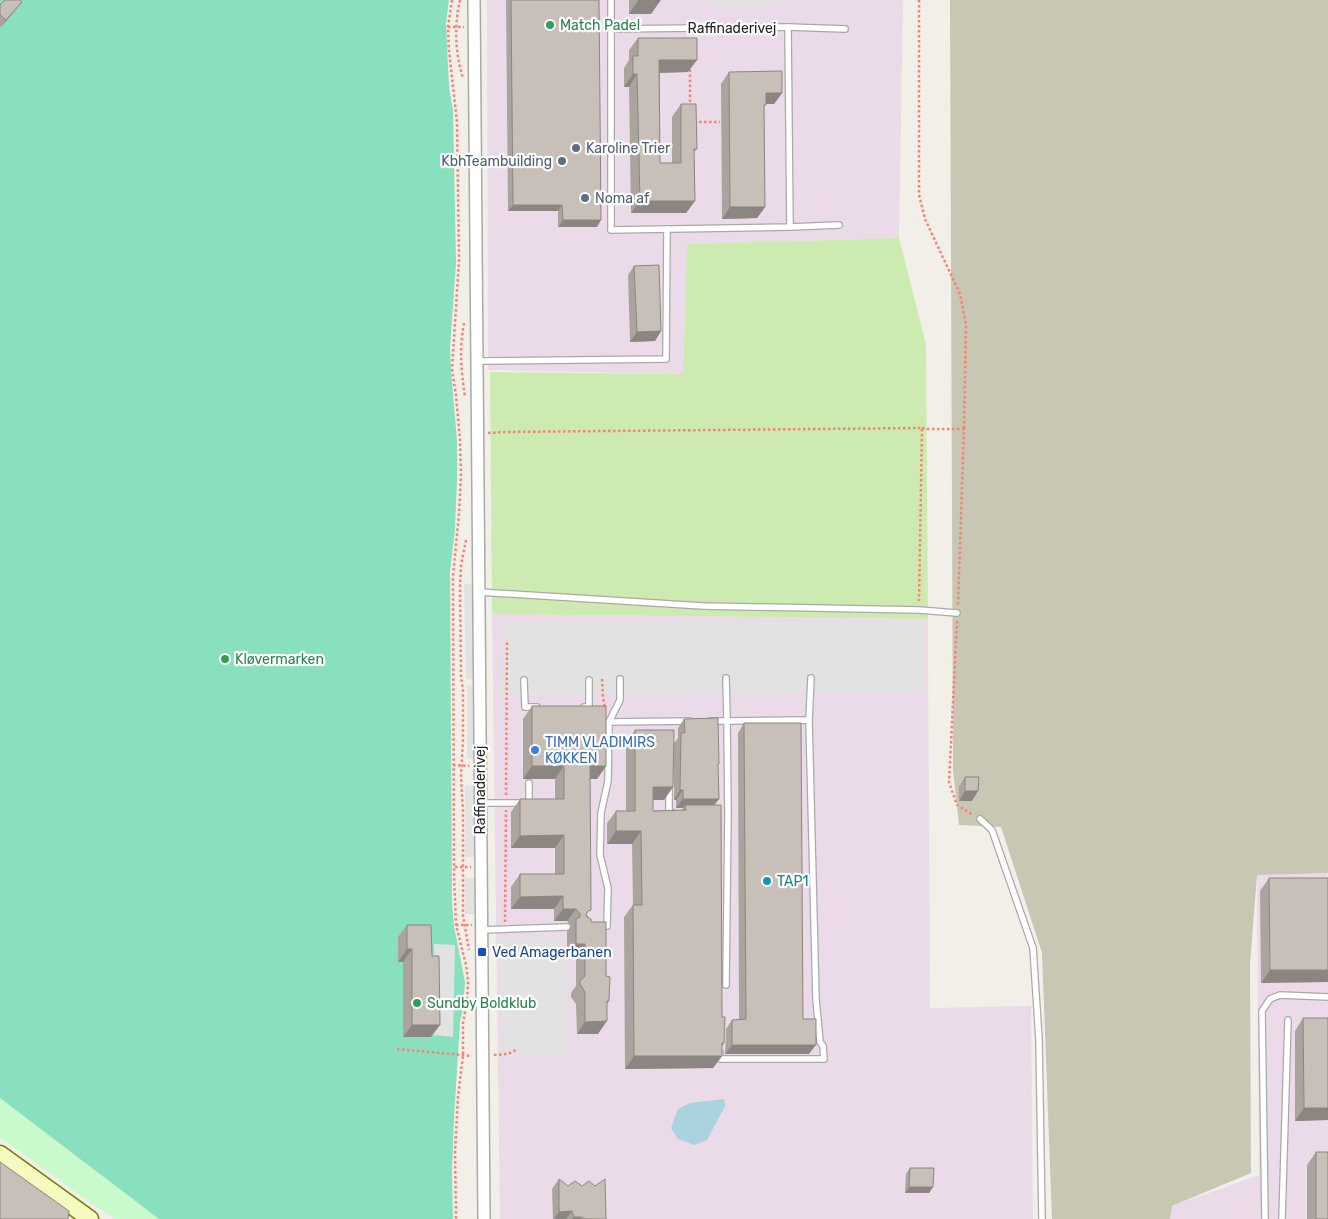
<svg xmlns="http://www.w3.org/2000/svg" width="1328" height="1219" font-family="Rubik,sans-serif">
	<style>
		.industrial { fill: #ebdbe8 }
		.construction { fill: #c7c7b4 }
		.grass { fill: #cdebb0 }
		.park { fill: #c8facc }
		.pitch { fill: #88e0be }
		.parking { fill: #e2e2e2 }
		.water { fill: #aad3df }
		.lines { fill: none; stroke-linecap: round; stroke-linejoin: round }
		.lane-casing { stroke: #a9a9a9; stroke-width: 8 }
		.street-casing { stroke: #a9a9a9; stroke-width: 14 }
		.secondary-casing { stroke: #707d05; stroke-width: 19 }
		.path { stroke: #fa8072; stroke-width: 2.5; stroke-dasharray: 2.5 2.5; stroke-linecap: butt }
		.lane { stroke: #fff; stroke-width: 5.5 }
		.street { stroke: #fff; stroke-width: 11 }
		.secondary { stroke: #f7fabf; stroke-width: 16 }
		.wall { fill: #aba49e }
		.shaded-wall { fill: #8b8681 }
		.building { fill: #c7bfb8; stroke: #8b8681 }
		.leisure-dot { fill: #2e9e5b; stroke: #fff; stroke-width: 2 }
		.service-dot { fill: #5c6f8a; stroke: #fff; stroke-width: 2 }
		.shop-dot { fill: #3f7fe0; stroke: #fff; stroke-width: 2 }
		.culture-dot { fill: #0f9aa8; stroke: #fff; stroke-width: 2 }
		.transit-dot { fill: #1a4fb4; stroke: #fff; stroke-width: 2 }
		.labels { text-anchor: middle; stroke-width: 4.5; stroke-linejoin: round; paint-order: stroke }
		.leisure-label { font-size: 14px; fill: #27864d; stroke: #fff; text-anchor: start }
		.street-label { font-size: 14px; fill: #222; stroke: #fff }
		.service-label { font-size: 14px; fill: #4e5e75; stroke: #fff; text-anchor: start }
		.shop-label { font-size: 14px; fill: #366cbe; stroke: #fff; text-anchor: start }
		.culture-label { font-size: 14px; fill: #0d838f; stroke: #fff; text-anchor: start }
		.transit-label { font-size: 14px; fill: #164399; stroke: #fff; text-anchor: start }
	</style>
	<rect width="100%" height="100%" fill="#f2efe9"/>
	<g class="industrial">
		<path d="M487,0H903L899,238L687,244L683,374L488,370Z"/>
		<path d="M492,614L928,619L930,1008L1031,1006L1033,1219H500Z"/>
		<path d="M1328,873V1219H1170L1172,1206L1259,1175L1257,875Z"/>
	</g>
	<path class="construction" d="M950,0H1328V873L1257,875L1250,964L1251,1173L1172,1206L1170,1219H1052L1042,953L1001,827L959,825L953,770Z"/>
	<path class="grass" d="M899,238L926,344L928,619L492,614L490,372L683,374L687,244Z"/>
	<path class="park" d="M0,1098L159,1219H115L81,1196L0,1137Z"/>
	<path class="pitch" d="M0,0H449L446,23L449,87L453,110L456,263L450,347L451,370L457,441V480L455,529L450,572L452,902L454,926L465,982L463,1008L460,1022L454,1118L452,1171L453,1219H159L0,1098Z"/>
	<g class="parking">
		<rect x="709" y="0" width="70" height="6"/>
		<path d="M464,584H473L475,680L466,679Z"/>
		<path d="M504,621L924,622V691L502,696Z"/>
		<path d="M467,685L476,686L474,759L467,758Z"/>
		<path d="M465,786H475L474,857H465Z"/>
		<rect x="465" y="878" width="10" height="36"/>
		<path d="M560,935L559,963L568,964V1055L502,1056L500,938Z"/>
		<path d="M434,944L455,945L453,1037L433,1035Z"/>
	</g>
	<path class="water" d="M724,1099L725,1106L707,1140L694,1145L678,1139L671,1128L678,1109L690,1103Z"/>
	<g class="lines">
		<defs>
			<g id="lane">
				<path d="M611,0V29"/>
				<path d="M788,27L790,227L611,230V29Z"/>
				<path d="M788,27L845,29"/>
				<path d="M790,227L839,225"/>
				<path d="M477,361L666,359L667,229"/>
				<path d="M479,592L703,606L919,610L957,613"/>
				<path d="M524,680L525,707H537"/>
				<path d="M584,707H589V680"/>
				<path d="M809,720L811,678"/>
				<path d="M711,721H727L728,813L726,985"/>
				<path d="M609,722L689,721"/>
				<path d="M669,786V813H673"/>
				<path d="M480,803H529V783"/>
				<path d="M980,819L992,830L1033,948L1039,1039L1042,1219"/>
				<path d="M599,926H607L608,888L600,855L601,813L608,781L609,722L620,700V679"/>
				<path d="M482,930L567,927"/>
				<path d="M720,1053V1059H824L823,1046L820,1042L816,999L809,720L727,721L726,678"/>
				<path d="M1265,1219L1262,1011L1270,999L1280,995L1328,997"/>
				<path d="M1282,1219L1288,1020"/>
			</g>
			<path id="street" d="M474,0L484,1219"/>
			<path id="secondary" d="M0,1154L90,1219"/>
		</defs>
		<use href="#lane" class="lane-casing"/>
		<use href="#street" class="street-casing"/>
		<use href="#secondary" class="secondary-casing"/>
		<g class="path">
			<path d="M452,0L448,27L449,51L457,122L459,260L452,369L456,396L460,440L461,476L459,513L453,576L454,877L456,925L466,965L468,981L467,1001L463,1023V1055L458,1097L455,1152L456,1219"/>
			<path d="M460,0C454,25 455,53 463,78"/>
			<path d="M919,0V195L925,219L960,294L966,324L964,429"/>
			<path d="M448,27H464"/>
			<path d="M690,107V67"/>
			<path d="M694,122H720"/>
			<path d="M464,323C459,351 461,369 465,397"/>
			<path d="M922,428L927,429H964L958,605"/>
			<path d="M488,433L503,432L922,428L919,601"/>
			<path d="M466,540L461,565L460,589L461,676L463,691V740L461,776L463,812V916L469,950"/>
			<path d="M957,621L949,782L957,805L973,815"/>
			<path d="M602,679L603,698L605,708"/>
			<path d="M453,765L469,766"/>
			<path d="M506,795L507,642"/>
			<path d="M455,867H471"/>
			<path d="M505,922L506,810"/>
			<path d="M456,925H472"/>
			<path d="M397,1049L472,1056"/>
			<path d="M494,1055L508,1054L518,1049"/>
		</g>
		<use href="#lane" class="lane"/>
		<use href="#street" class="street"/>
		<use href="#secondary" class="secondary"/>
	</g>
	<g class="wall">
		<path d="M506,0H599L597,227H558V211H508Z"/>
		<path d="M629,0H660V1L651,14H629Z"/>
		<path d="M22,2L17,8L1,27L0,26V5Z"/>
		<path d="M638,38L688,72L660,73V163H672V117L681,104L697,149L694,152L695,201L686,213H631L629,87H624V68L629,60V50Z"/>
		<path d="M729,72L782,93L774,104H766L764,107L765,207L757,218L722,219L721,84Z"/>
		<path d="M634,266L661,331L655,341L630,342L628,275Z"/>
		<path d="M532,706L606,766L597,779H590L587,915L591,922L606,976L609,1001L607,1004L598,1034H577L576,1004L571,997V993L576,986V957H567V932L571,926L567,921H554V909H511V887L520,874H555V848H511V812L520,799H555V779H523V719Z"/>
		<path d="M684,719L718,765L719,799L714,805L722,1017L724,1043L722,1046V1056L713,1068L625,1069L624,917L633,905L632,844H607V823L616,811H626V743L635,730L673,787L664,800H653V811L682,810L683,808H676V800H674V743L678,738V728Z"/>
		<path d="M744,723L803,1019L809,1054H725L726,1029L732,1020L739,1019L738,733Z"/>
		<path d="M965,777L972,801H959V786Z"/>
		<path d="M1269,878L1328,982L1261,983L1260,891Z"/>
		<path d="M407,925L432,956L431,1037H403V962H398V937Z"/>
		<path d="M1303,1018H1328V1120L1295,1121V1031Z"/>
		<path d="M1316,1152L1328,1219H1307V1165Z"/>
		<path d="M910,1168L933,1187L929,1193H905L906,1174Z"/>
		<path d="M559,1179L606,1219H553L552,1189Z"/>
	</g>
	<g class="shaded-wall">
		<path d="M638,1H660L651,14H629Z"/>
		<path d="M22,2L17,8L1,27L6,20Z"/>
		<path d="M659,60H697L688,72L651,73Z"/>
		<path d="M633,74H637L629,87H624Z"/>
		<path d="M766,93H782L774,104H758Z"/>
		<path d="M640,201H695L686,213H631Z"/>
		<path d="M513,205H562L558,211H508Z"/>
		<path d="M730,207H765L757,218L722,219Z"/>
		<path d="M563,220H601L597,227H558Z"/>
		<path d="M661,331L655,341L630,342L637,332Z"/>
		<path d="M532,766H564L555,779H523Z"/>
		<path d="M590,766H606L597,779H581Z"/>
		<path d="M653,787H673L664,800H644Z"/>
		<path d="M680,790H683L676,800H674Z"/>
		<path d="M965,791H978L972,801H959Z"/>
		<path d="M683,799H719L712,808L685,805L683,808H676Z"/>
		<path d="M616,831H641L632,844H607Z"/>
		<path d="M564,835L555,848H511L520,836Z"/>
		<path d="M563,896L554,909H511L520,897Z"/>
		<path d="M563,909H576L567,921H554Z"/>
		<path d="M576,944H585L576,957H567Z"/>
		<path d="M407,949H412L403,962H398Z"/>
		<path d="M1270,970H1328V982L1261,983Z"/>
		<path d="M607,1021L598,1034H577L585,1022Z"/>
		<path d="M412,1025H440L431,1037H403Z"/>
		<path d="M722,1043H724L716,1056H722L713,1068L625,1069L634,1056Z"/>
		<path d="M732,1045H816L809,1054H725Z"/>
		<path d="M1304,1108H1328V1120L1295,1121Z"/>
		<path d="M909,1187H933L929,1193H905Z"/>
		<path d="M572,1211L566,1219H554L559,1212Z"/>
		<path d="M574,1217H582L580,1219H572Z"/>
	</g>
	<g class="building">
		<path d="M5,0H20L22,2L6,20L0,15V5Z"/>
		<path d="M511,0H599L601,220H563L562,205H513Z"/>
		<rect x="638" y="0" width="22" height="1"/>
		<path d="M638,38H697V60H659L660,163H681V104H696L697,149H694L695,201H640L637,74H633V56H638Z"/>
		<path d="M782,71V93H766V105H764L765,207H730L729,72Z"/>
		<path d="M659,265L661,331L637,332L634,266Z"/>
		<path d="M532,706H606V766H590L591,910L588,911L586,914L587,917L591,919V922H606V976L610,977L609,1001H607V1021L585,1022V992L580,984V981L585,976V944H576V919L580,917V914L576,909H563V896L520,897V874H564V835L520,836V799H564V766H532Z"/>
		<path d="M718,718L719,764H718L719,799H683V790H680L681,733H685L684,719Z"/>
		<path d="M744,723H801L803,1019H816V1045H732V1020L746,1019Z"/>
		<path d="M635,730H674L673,787H653V811L686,810L685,805H721L722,1017H725L724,1043H722V1056H634L633,905H642L641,831H616V811H635Z"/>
		<path d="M965,777H979L978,791H965Z"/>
		<path d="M1269,878H1328V970H1270Z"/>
		<path d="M407,925H431L432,956H439L440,1025H412V949H407Z"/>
		<path d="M1303,1018H1328V1108H1304Z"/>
		<rect x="1316" y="1152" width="12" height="67"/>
		<path d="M0,1162L69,1211L68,1219H0Z"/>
		<path d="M910,1168H934L933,1187H909Z"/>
		<path d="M559,1179L568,1186L575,1181L582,1186L589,1181L595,1186L605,1179L606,1219H585L582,1217H574L572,1211L559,1212Z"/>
	</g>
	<g class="leisure-dot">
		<circle cx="550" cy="25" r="5"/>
		<circle cx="225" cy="659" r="5"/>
		<circle cx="417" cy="1003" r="5"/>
	</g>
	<g class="service-dot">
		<circle cx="576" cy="148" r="5"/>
		<circle cx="562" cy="161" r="5"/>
		<circle cx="585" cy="198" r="5"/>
	</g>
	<circle class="shop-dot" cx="535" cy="750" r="5"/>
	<circle class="culture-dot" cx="767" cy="881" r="5"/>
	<rect class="transit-dot" x="477" y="947" width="10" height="10" rx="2.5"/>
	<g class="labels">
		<g class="leisure-label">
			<text x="560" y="30">Match Padel</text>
			<text x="235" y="664">Kløvermarken</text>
			<text x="427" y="1008">Sundby Boldklub</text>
		</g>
		<g class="street-label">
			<text x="732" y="33">Raffinaderivej</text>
			<text transform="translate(480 790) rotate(-90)" y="5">Raffinaderivej</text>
		</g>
		<g class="service-label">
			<text x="586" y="153">Karoline Trier</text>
			<text x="552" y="166" text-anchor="end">KbhTeambuilding</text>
			<text x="595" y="203">Noma af</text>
		</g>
		<g class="shop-label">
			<text x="545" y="747">TIMM VLADIMIRS<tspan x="545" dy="16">KØKKEN</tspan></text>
		</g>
		<g class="culture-label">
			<text x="777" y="886">TAP1</text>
		</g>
		<g class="transit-label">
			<text x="492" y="957">Ved Amagerbanen</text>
		</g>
	</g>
</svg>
